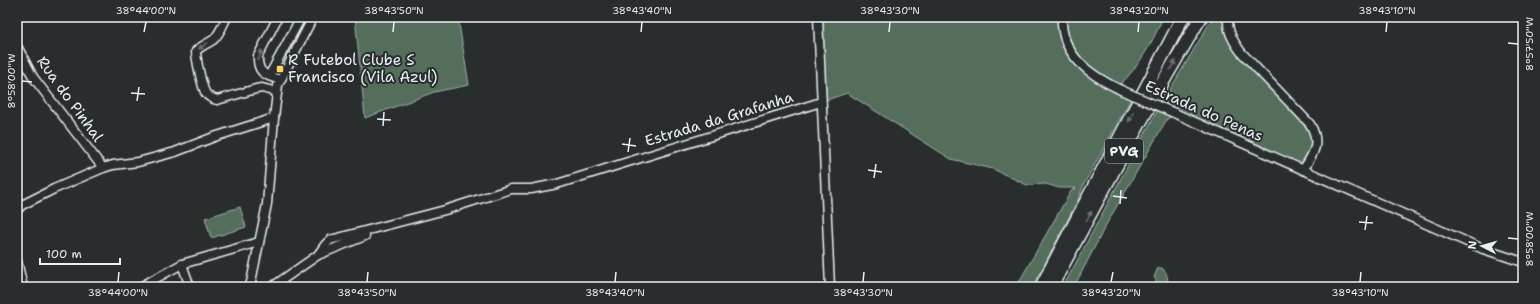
<svg xmlns="http://www.w3.org/2000/svg" width="1540" height="304" font-family="'Shantell Sans',sans-serif">
	<style>
		.green { fill: #546e5c; stroke: #9eb0aa }
		.lines { fill: none; stroke-linecap: round; stroke-linejoin: round }
		.minor-casing { stroke: #e8f1f8; stroke-width: 11 }
		.highway-casing { stroke: #e8f1f8; stroke-width: 15 }
		.minor { stroke: #2a2d2e; stroke-width: 8 }
		.highway { stroke: #2a2d2e; stroke-width: 12 }
		.minor-bridge-casing { stroke: #e8f1f8; stroke-width: 11; stroke-linecap: butt }
		.minor-bridge { stroke: #2a2d2e; stroke-width: 8 }
		.oneway { fill: #6c7275 }
		.ticks { fill: none; stroke: #e8f1f8; stroke-width: 1.5 }
		.poi-dot { fill: #ffd166; stroke: #2a2d2e; stroke-width: 1.5 }
		.labels { text-anchor: middle; stroke-width: 4; stroke-linejoin: round; paint-order: stroke }
		.shield { fill: #2a2d2e; stroke: #afb6bb; stroke-width: 1 }
		.shield-label { font-size: 14px; font-weight: bold; fill: #e8f1f8 }
		.poi-label { font-size: 15px; fill: #e8f1f8; stroke: #2a2d2e; text-anchor: start }
		.street-label { font-size: 15px; fill: #e8f1f8; stroke: #2a2d2e }
		.neatline { fill: none; stroke: #e8f1f8; stroke-width: 1.5 }
		.ticks-label { font-size: 10px; text-anchor: middle; fill: #e8f1f8 }
	</style>
	<rect width="100%" height="100%" fill="#2a2d2e"/>
	<filter id="ink" filterUnits="userSpaceOnUse"><feTurbulence type="fractalNoise" baseFrequency=".025" numOctaves="2"/><feDisplacementMap in="SourceGraphic" scale="8" xChannelSelector="R" yChannelSelector="G"/><feConvolveMatrix kernelMatrix="1 2 1 2 8 2 1 2 1" color-interpolation-filters="sRGB"/></filter>
	<g filter="url(#ink)">
		<g class="green">
			<path d="M355,17H460L461,20L459,24L469,85L434,92L365,118Z"/>
			<path d="M818,17H1058L1062,46L1085,74L1131,99L1083,186L1078,200L1033,287H1016L1071,191L1076,188H1059L1046,184L1027,185L993,169L951,159L847,93L821,102Z"/>
			<path d="M1065,17H1163C1153,42 1139,66 1120,85L1096,73L1079,58L1067,35Z"/>
			<path d="M1213,17H1225L1224,21L1231,46L1308,130C1313,146 1312,150 1302,163L1289,162L1172,112L1174,108L1162,103Z"/>
			<path d="M1157,111L1171,117L1167,119L1106,225L1074,287H1063Z"/>
			<path d="M240,207L246,227L211,238L205,218Z"/>
			<path d="M1158,268H1162C1168,273 1168,280 1168,287H1156V280L1154,277Z"/>
		</g>
		<g class="lines">
			<defs>
				<g id="minor">
					<path d="M227,17C223,24 220,34 213,40C207,44 201,46 196,51C196,58 202,88 206,94C209,97 213,99 217,100L256,89L262,88L277,92"/>
					<path d="M278,17L258,56C257,74 266,75 280,80"/>
					<path d="M818,17L830,287"/>
					<path d="M1062,17C1060,55 1091,76 1121,90"/>
					<path d="M1228,17C1227,31 1233,41 1241,52L1310,124C1321,143 1314,153 1303,170"/>
					<path d="M17,46L33,77L103,168"/>
					<path d="M269,76L299,21V17"/>
					<path d="M1172,112L1483,249L1523,262"/>
					<path d="M17,210L22,205L54,189L103,168L113,165L138,162L175,152L214,137L274,118"/>
					<path d="M318,255L325,245L330,240L445,210L511,189H531L557,184L821,102"/>
					<path d="M17,261L23,287"/>
					<path d="M182,264L190,287"/>
					<path d="M140,287L182,264L259,242"/>
					<path d="M250,287L267,204L274,118L278,85L313,17"/>
					<path d="M272,287L318,255L365,236"/>
				</g>
				<g id="highway">
					<path d="M1041,287L1183,17"/>
					<path d="M1051,287C1100,196 1148,105 1201,17"/>
				</g>
			</defs>
			<use href="#minor" class="minor-casing"/>
			<use href="#highway" class="highway-casing"/>
			<use href="#minor" class="minor"/>
			<use href="#highway" class="highway"/>
			<defs>
				<path id="minor-bridge" d="M1121,90L1172,112"/>
			</defs>
			<use href="#minor-bridge" class="minor-bridge-casing"/>
			<use href="#minor-bridge" class="minor-bridge"/>
		</g>
		<defs><path id="oneway-solid" d="M-6-.8H1V-3.2L6.5 0L1 3.2V.8H-6Z"/></defs>
		<g class="oneway">
			<use href="#oneway-solid" transform="translate(203 46) rotate(145)"/>
			<use href="#oneway-solid" transform="translate(260 55) rotate(-71)"/>
			<use href="#oneway-solid" transform="translate(1173 65) rotate(-59)"/>
			<use href="#oneway-solid" transform="translate(1131 117) rotate(118)"/>
			<use href="#oneway-solid" transform="translate(1089 216) rotate(-62)"/>
		</g>
	</g>
	<path class="ticks" d="M144,32L146,22M393,32L394,22M641,32L642,22M889,32L890,22M1138,32L1139,22M1386,32L1387,22M1508,43L1518,44M22,81L32,82M131,93L145,94M137,101L139,87M377,119L391,120M383,126L384,112M622,144L636,146M628,152L630,138M868,170L882,172M874,178L876,164M1113,196L1127,198M1120,204L1121,190M1359,222L1373,223M1365,230L1367,216M1508,238L1518,239M118,282L119,272M367,282L368,272M615,282L616,272M863,282L864,272M1111,282L1113,272M1360,282L1361,272"/>
	<rect class="poi-dot" x="276" y="65" width="8" height="8" rx="2"/>
	<g class="labels">
		<rect class="shield" x="1105" y="139" width="38" height="24" rx="3"/>
		<g class="shield-label">
			<text x="1124" y="156">PVG</text>
		</g>
		<g class="poi-label">
			<text x="288" y="65">R Futebol Clube S<tspan x="288" dy="17">Francisco (Vila Azul)</tspan></text>
		</g>
		<g class="street-label">
			<text transform="translate(70 99) rotate(54)" y="5">Rua do Pinhal</text>
			<text transform="translate(1204 111) rotate(24)" y="5">Estrada do Penas</text>
			<text transform="translate(719 119) rotate(-17)" y="5">Estrada da Grafanha</text>
		</g>
	</g>
	<rect width="1540" height="304" fill="none" stroke="#2a2d2e" stroke-width="44"/>
	<g transform="translate(1482 246) rotate(276)" stroke="#2a2d2e" stroke-width="3" paint-order="stroke">
	<path d="M0-3L7 15L0 10L-7 15Z" fill="#e8f1f8"/>
	<text y="-6" font-size="11" font-weight="bold" text-anchor="middle" fill="#e8f1f8">N</text>
	</g>
	<path d="M40 258v6h80v-6" fill="none" stroke="#e8f1f8" stroke-width="2"/>
	<text x="46" y="258" font-size="12" fill="#e8f1f8" stroke="#2a2d2e" stroke-width="3" paint-order="stroke">100 m</text>
	<rect x="22" y="22" width="1496" height="260" class="neatline"/>
	<g class="ticks-label">
		<text x="146" y="14">38°44'00"N</text>
		<text x="394" y="14">38°43'50"N</text>
		<text x="642" y="14">38°43'40"N</text>
		<text x="890" y="14">38°43'30"N</text>
		<text x="1139" y="14">38°43'20"N</text>
		<text x="1387" y="14">38°43'10"N</text>
		<text transform="translate(1529 44) rotate(-90)" y="4">8°57'50"W</text>
		<text transform="translate(11 81) rotate(-90)" y="4">8°58'00"W</text>
		<text transform="translate(1529 239) rotate(-90)" y="4">8°58'00"W</text>
		<text x="118" y="296">38°44'00"N</text>
		<text x="367" y="296">38°43'50"N</text>
		<text x="615" y="296">38°43'40"N</text>
		<text x="863" y="296">38°43'30"N</text>
		<text x="1111" y="296">38°43'20"N</text>
		<text x="1360" y="296">38°43'10"N</text>
	</g>
</svg>
